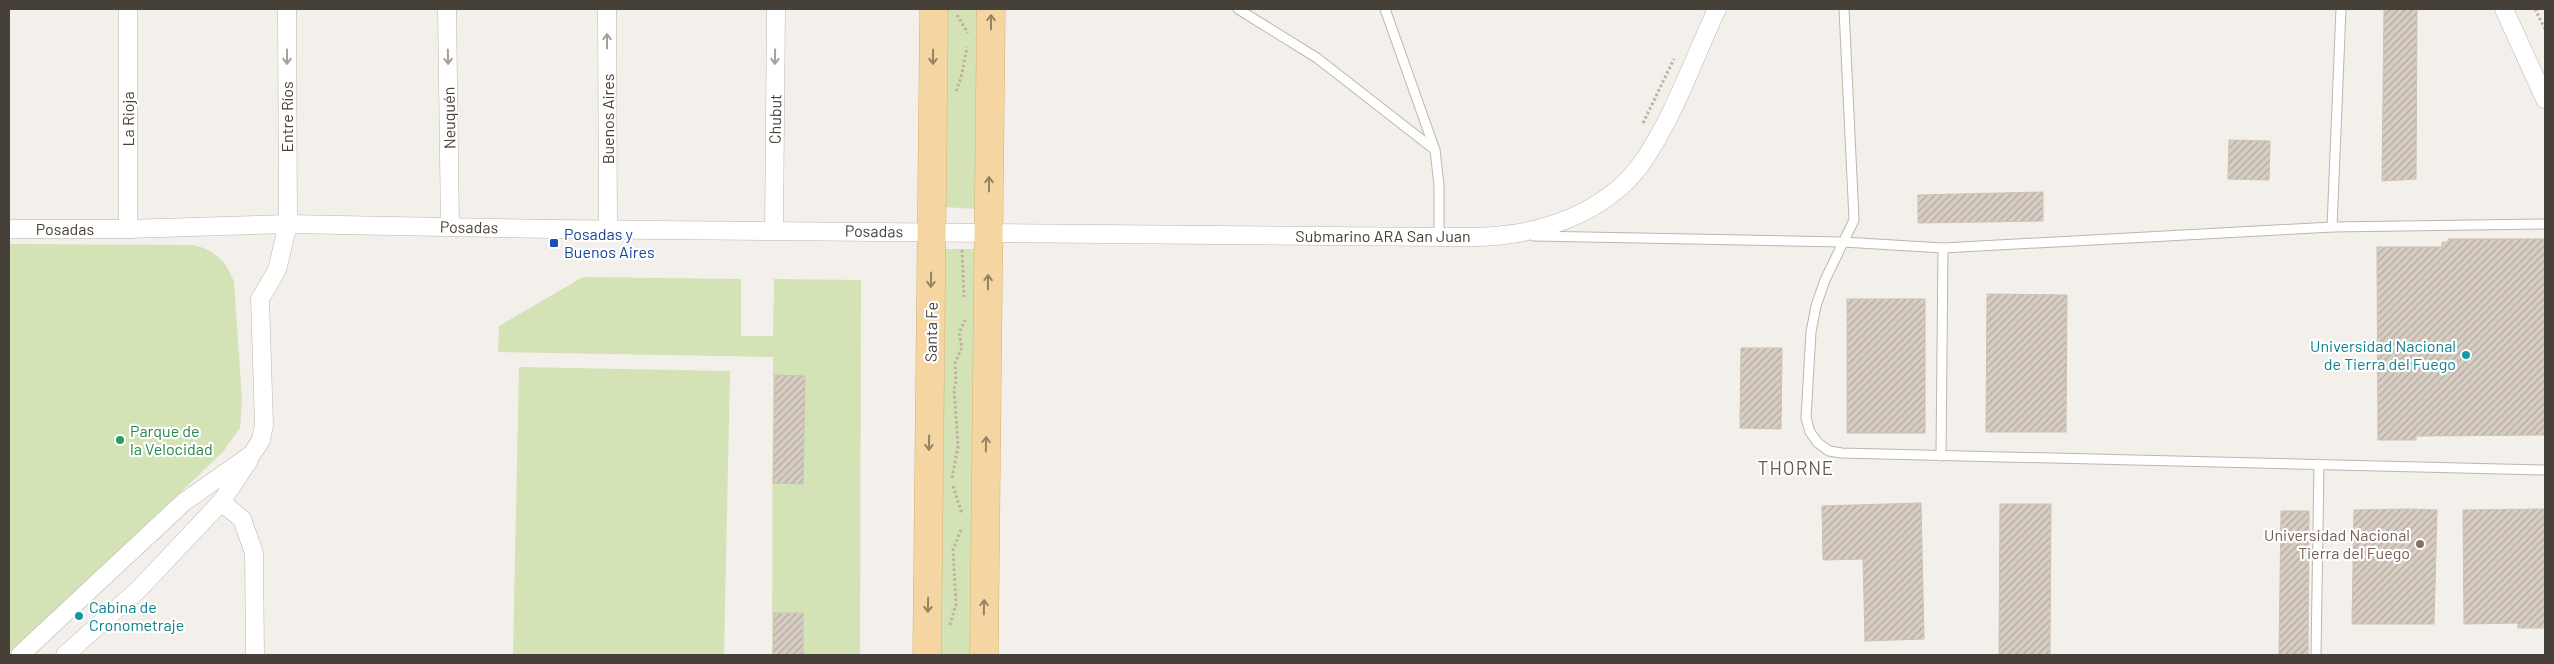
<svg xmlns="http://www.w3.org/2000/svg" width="2554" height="664" font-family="Barlow,sans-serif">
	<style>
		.green { fill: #d3e3b6 }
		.building { fill: url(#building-hatch); stroke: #cec1b4 }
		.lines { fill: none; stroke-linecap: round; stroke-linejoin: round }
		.service-casing { stroke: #beb6ad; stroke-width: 11 }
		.minor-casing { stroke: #beb6ad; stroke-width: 19 }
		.primary-casing { stroke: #d9b172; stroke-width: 29 }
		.path { stroke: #beb1a0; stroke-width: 3; stroke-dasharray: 2.5 2.5; stroke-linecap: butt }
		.service { stroke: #fff; stroke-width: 9 }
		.minor { stroke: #fff; stroke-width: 18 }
		.primary { stroke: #f5d5a1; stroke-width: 28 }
		.oneway { stroke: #958367 }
		.oneway2 { stroke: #a2a09c }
		.transit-dot { fill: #1a4fb4; stroke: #fff; stroke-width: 2 }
		.culture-dot { fill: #0f9aa8; stroke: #fff; stroke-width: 2 }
		.leisure-dot { fill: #2e9e5b; stroke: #fff; stroke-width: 2 }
		.education-dot { fill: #8d6e63; stroke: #fff; stroke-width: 2 }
		.labels { text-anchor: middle; stroke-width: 4.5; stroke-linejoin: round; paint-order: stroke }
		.street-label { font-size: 16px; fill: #464038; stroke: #fff }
		.transit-label { font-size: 16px; fill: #164399; stroke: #fff; text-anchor: start }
		.culture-label { font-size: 16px; fill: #0d838f; stroke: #fff; text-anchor: end }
		.leisure-label { font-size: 16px; fill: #27864d; stroke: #fff; text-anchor: start }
		.education-label { font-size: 16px; fill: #785e54; stroke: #fff; text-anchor: end }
		.quarter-label { font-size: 19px; letter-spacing: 1px; fill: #685d51; stroke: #fff }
	</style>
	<defs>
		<pattern id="building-hatch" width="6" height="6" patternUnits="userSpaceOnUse" patternTransform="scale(1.25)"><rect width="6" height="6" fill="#d7cdc3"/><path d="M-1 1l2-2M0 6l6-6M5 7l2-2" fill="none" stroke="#b0a89f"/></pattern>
	</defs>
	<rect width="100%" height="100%" fill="#f3efea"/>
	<g class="green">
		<path d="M947,9H979L975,209L945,207Z"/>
		<path d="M9,244L193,245C215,250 226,261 234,282L242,399L240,428L222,453L9,654Z"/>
		<path d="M945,249H977L972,655H940Z"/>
		<path d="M583,277L741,279V336H773L774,279L861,280L860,655H772L773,357L498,352L499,326Z"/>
		<path d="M519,367L730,371L724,655H513Z"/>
	</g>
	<g class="building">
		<path d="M2384,9H2417L2416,179L2382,181Z"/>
		<path d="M2229,140L2270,141L2269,180L2228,179Z"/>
		<path d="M2043,192V221L1918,223V195Z"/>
		<path d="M2448,239H2545V435L2416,436V440H2378L2377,247H2442V242H2448Z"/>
		<path d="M1987,294L2067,295L2066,432H1986Z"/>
		<rect x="1847" y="299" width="78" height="134"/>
		<path d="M1741,348H1782L1781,429L1740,428Z"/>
		<path d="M775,375L805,376L803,484L773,483Z"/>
		<path d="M1921,503L1924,639L1865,641L1863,559L1823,560L1822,506Z"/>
		<path d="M2000,504H2051L2050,655H1999Z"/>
		<path d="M2409,509L2437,510L2434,624H2352L2354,510Z"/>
		<path d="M2545,509V628H2518V623L2464,624L2463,510Z"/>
		<path d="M2281,511H2309L2308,655H2279Z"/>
		<path d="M774,613H803V655H773Z"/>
	</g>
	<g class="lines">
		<defs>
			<g id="service">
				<path d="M1238,9L1317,58L1435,150"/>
				<path d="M1385,9L1435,150L1439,185V237"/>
				<path d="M1844,9L1854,220L1825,280L1816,306L1811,332L1806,418L1810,432L1818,443L1829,451L1842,453L2545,470"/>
				<path d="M2332,227L2341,9"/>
				<path d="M1534,236L1843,242L1943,248L2332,227L2545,224"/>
				<path d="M1941,456L1943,248"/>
				<path d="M2316,655L2319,464"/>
			</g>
			<g id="minor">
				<path d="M128,9V229"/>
				<path d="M447,9L450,227"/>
				<path d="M607,9L608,229"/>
				<path d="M2504,9L2545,99"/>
				<path d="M9,229H128L288,224L553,229L1439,237C1460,237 1483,238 1504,235C1557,229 1613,206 1644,160C1673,118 1695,56 1717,9"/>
				<path d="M774,230L776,9"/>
				<path d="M221,502L242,519L254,553L255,655"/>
				<path d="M20,655L184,502L252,454L261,440L264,425L260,299L277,270L288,224L287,9"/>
				<path d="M65,655L139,589L221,502L249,460"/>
			</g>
			<g id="primary">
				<path d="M927,655L934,9"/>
				<path d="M984,655L991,9"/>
			</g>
		</defs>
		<use href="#service" class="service-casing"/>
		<use href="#minor" class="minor-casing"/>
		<use href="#primary" class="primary-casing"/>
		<g class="path">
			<path d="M2535,9L2545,29"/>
			<path d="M957,15L968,33"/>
			<path d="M956,91L961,78L967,47"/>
			<path d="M1643,123L1674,59"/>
			<path d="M962,250L964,297"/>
			<path d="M952,478L958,446L954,389L956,382L955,363L962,347L959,333L965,320"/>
			<path d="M953,486L962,514"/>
			<path d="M950,625L956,604L953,550L961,530"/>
		</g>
		<use href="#service" class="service"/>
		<use href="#minor" class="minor"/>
		<use href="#primary" class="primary"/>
	</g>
	<defs><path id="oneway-shaft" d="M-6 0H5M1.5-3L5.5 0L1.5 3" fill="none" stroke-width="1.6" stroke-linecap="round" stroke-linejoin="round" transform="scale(1.25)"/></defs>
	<g class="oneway">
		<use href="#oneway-shaft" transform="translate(991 22) rotate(-90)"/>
		<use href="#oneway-shaft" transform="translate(933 57) rotate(91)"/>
		<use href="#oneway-shaft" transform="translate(989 184) rotate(-90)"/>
		<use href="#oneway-shaft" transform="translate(931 280) rotate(91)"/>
		<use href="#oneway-shaft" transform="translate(988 282) rotate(-89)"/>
		<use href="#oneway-shaft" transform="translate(929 443) rotate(91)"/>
		<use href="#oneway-shaft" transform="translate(986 444) rotate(-89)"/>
		<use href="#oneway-shaft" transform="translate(928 605) rotate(91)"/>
		<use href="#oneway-shaft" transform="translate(984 607) rotate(-89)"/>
	</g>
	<g class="oneway2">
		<use href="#oneway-shaft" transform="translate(607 41) rotate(-90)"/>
		<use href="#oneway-shaft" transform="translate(287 57) rotate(90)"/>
		<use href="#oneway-shaft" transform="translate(448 57) rotate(89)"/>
		<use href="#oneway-shaft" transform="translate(775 57) rotate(91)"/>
	</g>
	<rect class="transit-dot" x="549" y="238" width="10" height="10" rx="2.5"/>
	<g class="culture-dot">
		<circle cx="2466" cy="355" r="5"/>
		<circle cx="79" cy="616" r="5"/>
	</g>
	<circle class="leisure-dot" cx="120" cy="440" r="5"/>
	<circle class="education-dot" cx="2420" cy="544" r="5"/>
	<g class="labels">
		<g class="street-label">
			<text transform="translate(287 117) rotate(-90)" y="6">Entre Ríos</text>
			<text transform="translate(449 118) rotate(-91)" y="6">Neuquén</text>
			<text transform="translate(128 119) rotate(-90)" y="6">La Rioja</text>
			<text transform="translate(608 119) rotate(-90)" y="6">Buenos Aires</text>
			<text transform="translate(775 119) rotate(-89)" y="6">Chubut</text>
			<text transform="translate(469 227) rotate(1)" y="6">Posadas</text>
			<text x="65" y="235">Posadas</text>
			<text transform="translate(874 231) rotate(1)" y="6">Posadas</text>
			<text x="1383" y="242">Submarino ARA San Juan</text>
			<text transform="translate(931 332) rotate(-89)" y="6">Santa Fe</text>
		</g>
		<g class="transit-label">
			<text x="564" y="240">Posadas y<tspan x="564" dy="18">Buenos Aires</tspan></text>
		</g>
		<g class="culture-label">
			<text x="2456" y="352">Universidad Nacional<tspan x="2456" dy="18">de Tierra del Fuego</tspan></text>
			<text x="89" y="613" text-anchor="start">Cabina de<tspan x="89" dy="18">Cronometraje</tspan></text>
		</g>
		<g class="leisure-label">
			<text x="130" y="437">Parque de<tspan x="130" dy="18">la Velocidad</tspan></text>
		</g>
		<g class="education-label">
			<text x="2410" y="541">Universidad Nacional<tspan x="2410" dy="18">Tierra del Fuego</tspan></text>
		</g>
		<g class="quarter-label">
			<text x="1796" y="475">THORNE</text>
		</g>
	</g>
	<rect width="2554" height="664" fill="none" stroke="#464038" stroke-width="20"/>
</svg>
